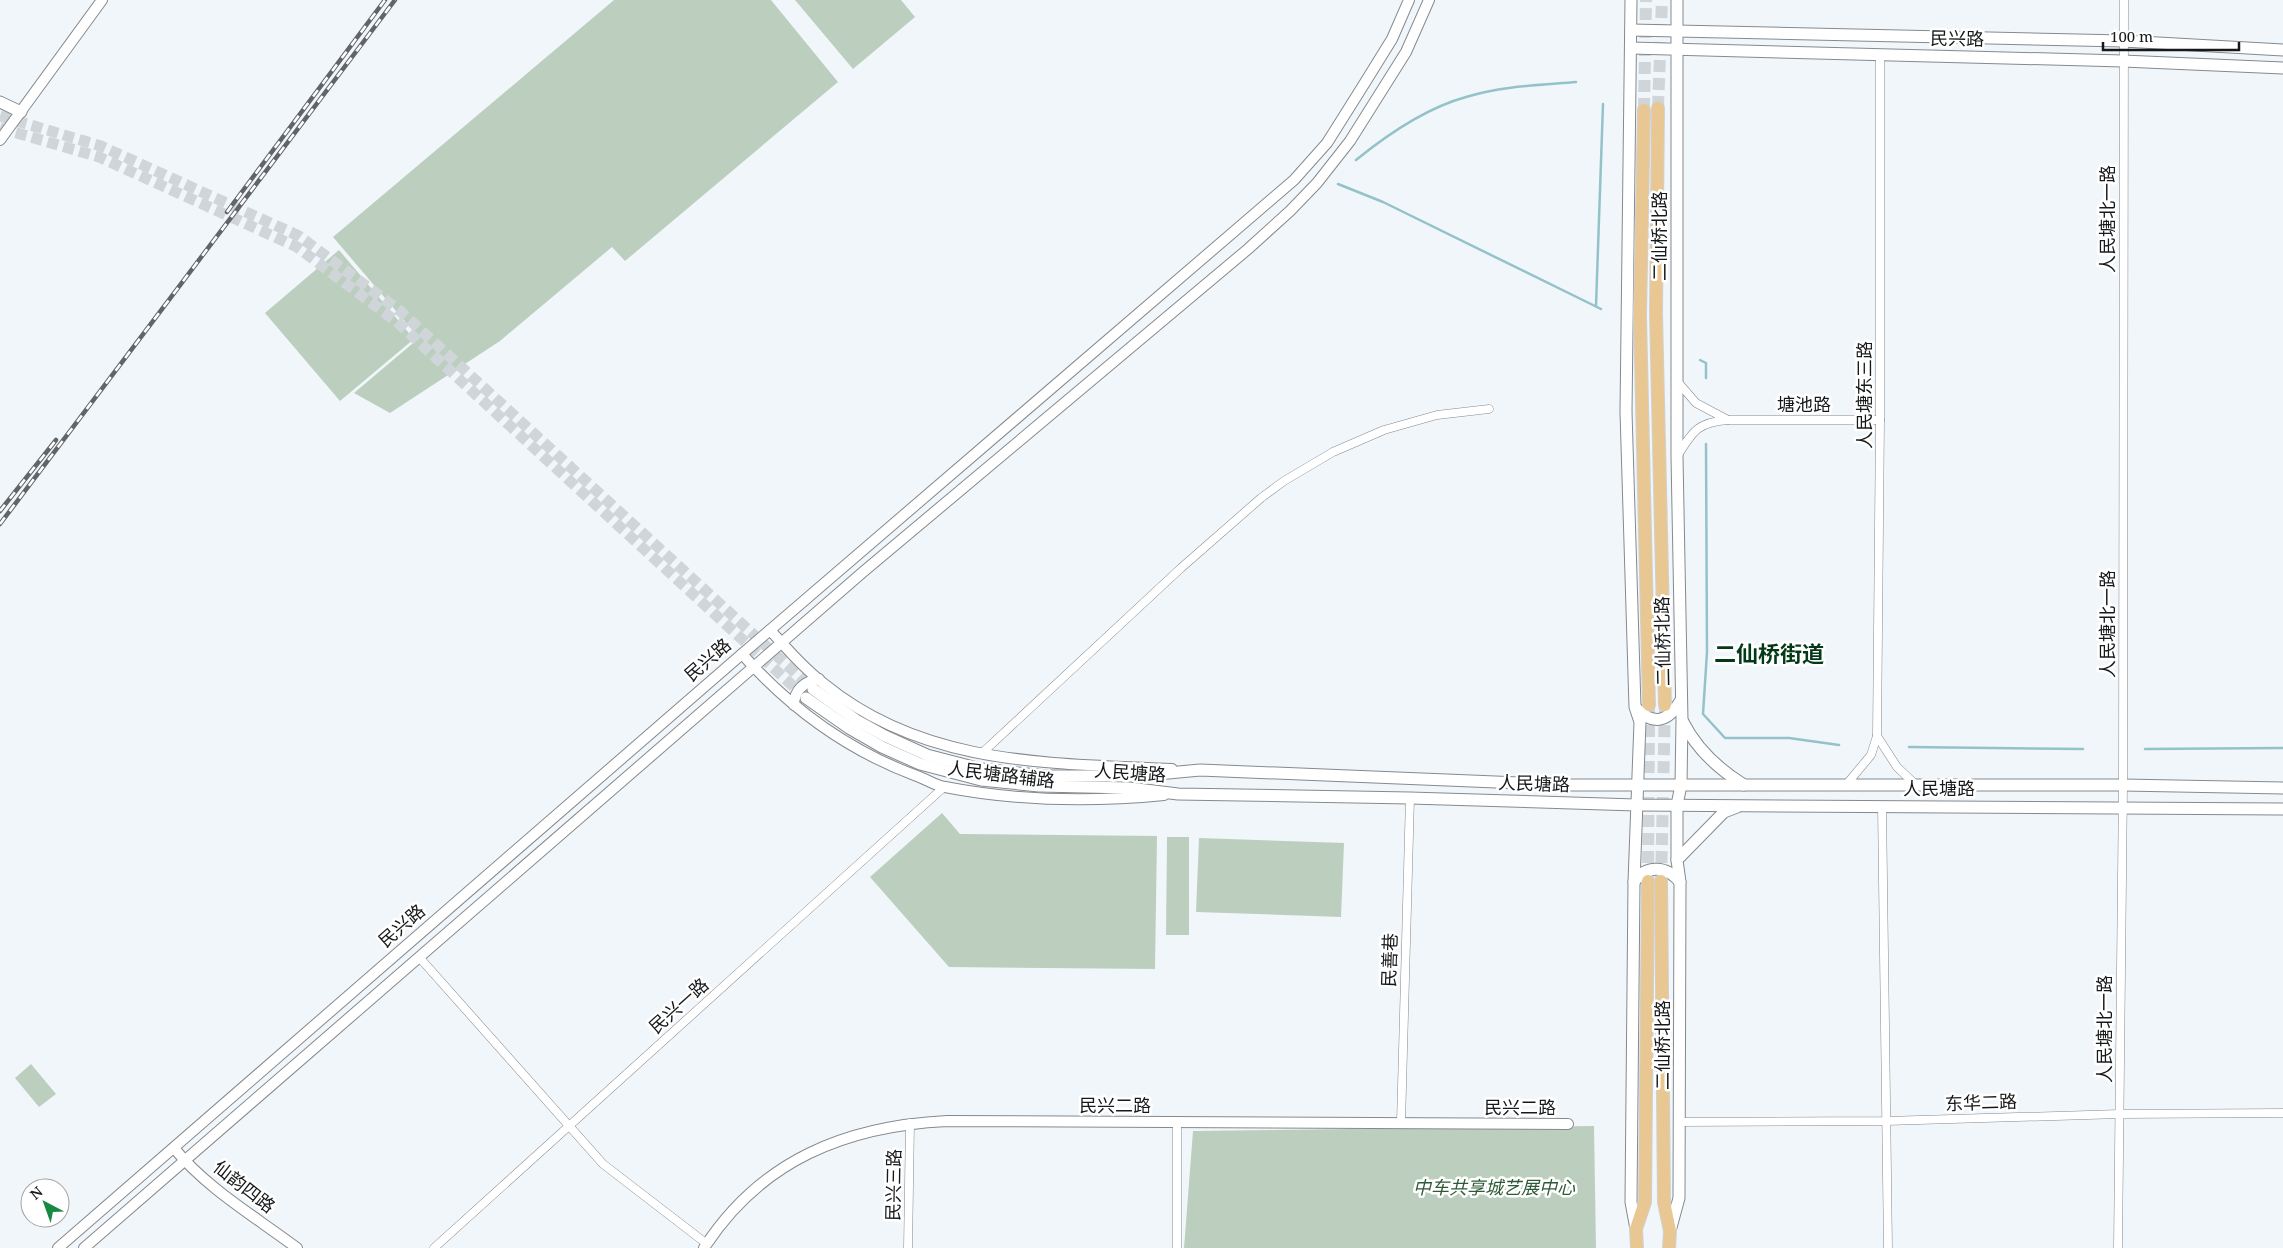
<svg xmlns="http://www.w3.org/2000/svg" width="2283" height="1248" font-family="'Noto Serif','Noto Sans SC',serif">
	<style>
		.green { fill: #bccfbe }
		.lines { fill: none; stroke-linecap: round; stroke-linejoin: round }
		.stream { stroke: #94c2c9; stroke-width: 2.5 }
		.secondary-tunnel { stroke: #d0d5d9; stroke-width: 11; stroke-dasharray: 11 5.5; stroke-linecap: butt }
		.primary-tunnel { stroke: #d0d5d9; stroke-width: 12; stroke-dasharray: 12 6; stroke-linecap: butt }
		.minor-casing { stroke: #858a8e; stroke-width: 9 }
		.tertiary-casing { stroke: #858a8e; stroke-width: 12 }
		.secondary-casing { stroke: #858a8e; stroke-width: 13 }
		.primary-casing { stroke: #d0d1d1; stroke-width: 14 }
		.minor { stroke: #fff; stroke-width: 8 }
		.tertiary { stroke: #fff; stroke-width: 10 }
		.secondary { stroke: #fff; stroke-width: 11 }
		.primary { stroke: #e8c793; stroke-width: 12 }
		.rail-casing { stroke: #626568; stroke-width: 4.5 }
		.rail { stroke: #fff; stroke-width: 2.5; stroke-dasharray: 8; stroke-linecap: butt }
		.labels { text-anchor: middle; stroke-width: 5; stroke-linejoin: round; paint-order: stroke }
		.street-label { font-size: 18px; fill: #161819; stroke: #fff }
		.park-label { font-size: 18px; font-style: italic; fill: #2e5b36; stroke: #fff }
		.district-label { font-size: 22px; font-weight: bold; fill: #033917; stroke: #fff }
	</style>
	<rect width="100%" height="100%" fill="#f1f6fb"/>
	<g class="green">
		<path d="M614,0H771L838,82L625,261L612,247L500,341L390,413L354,393L419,338L333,237Z"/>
		<path d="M795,0H901L915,17L853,69Z"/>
		<path d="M339,250L414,339L340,401L265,313Z"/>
		<path d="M942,813L960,834L1157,836L1155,969L949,967L870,877Z"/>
		<path d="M1167,837H1189V935H1166Z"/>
		<path d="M1199,838L1344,843L1341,917L1196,912Z"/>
		<path d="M31,1064L56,1094L39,1107L15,1078Z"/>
		<path d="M1594,1126L1596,1248H1184L1193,1131Z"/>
	</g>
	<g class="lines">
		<g class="stream">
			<path d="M1356,160C1388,134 1426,108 1466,97C1501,86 1540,85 1576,82"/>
			<path d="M1338,184L1383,202L1601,309"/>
			<path d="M1596,306L1603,104"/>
			<path d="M1700,360L1706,363V378"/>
			<path d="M1706,444L1707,652L1703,714L1725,738H1789L1839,745"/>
			<path d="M1909,747L2083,749"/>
			<path d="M2145,749L2283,748"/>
		</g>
		<g class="secondary-tunnel">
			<path d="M0,116L101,146L299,236L400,311L813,689"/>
			<path d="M0,128L99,157L297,247L397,322L806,698"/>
		</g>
		<g class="primary-tunnel">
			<path d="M1658,108L1662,0"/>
			<path d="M1644,110L1646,0"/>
			<path d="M1648,881L1649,707"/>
			<path d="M1661,881L1665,706"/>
		</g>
		<defs>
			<g id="minor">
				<path d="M1677,381L1696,403L1728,420C1698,422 1693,431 1678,455"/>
				<path d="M1728,420H1880"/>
				<path d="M1877,736L1880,420V54"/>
				<path d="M981,754L1181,568L1261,498L1284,481L1333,452L1384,430L1437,415L1489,409"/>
				<path d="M1846,785L1871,755L1877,736L1897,767L1916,785"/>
				<path d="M1882,806L1888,1248"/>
				<path d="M419,957L603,1164L707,1244"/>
				<path d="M1680,1122L1886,1121L2120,1114L2283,1113"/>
				<path d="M1401,1123L1410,798"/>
				<path d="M434,1248L944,787"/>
				<path d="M908,1248L910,1123"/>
				<path d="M1177,1248V1123"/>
				<path d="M2118,1248L2123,785L2124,0"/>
			</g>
			<g id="tertiary">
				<path d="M0,140L102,0"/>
				<path d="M770,630C787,649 804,668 824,684C924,766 1050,763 1172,769"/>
				<path d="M742,654C790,708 849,751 917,776C926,779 936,786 945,787C1017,801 1092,802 1164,795"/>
				<path d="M794,705C794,690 805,681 819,679"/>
				<path d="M174,1148C205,1187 257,1218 297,1248"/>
				<path d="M58,1248L742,654L1294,180L1327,143L1361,89L1392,39L1409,0"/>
				<path d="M84,1248L863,572L1248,249L1290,211L1317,183L1350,141L1406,52L1429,0"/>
				<path d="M704,1248C761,1160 846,1126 947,1121L1568,1124"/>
			</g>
			<g id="secondary">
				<path d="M1631,0L1626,412L1635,707L1640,722L1634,882L1631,1202L1636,1229"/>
				<path d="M1631,30L2123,41L2283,50"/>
				<path d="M1631,48L2123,61L2283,68"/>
				<path d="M0,102L21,112"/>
				<path d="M813,689L856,720L885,736L927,755L981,769L1046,776H1137L1200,770L1569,785H2123L2283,788"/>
				<path d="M806,698L849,728L882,747L920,764L981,780L1039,786L1129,788L1178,794L1410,798L1636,805L2283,809"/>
				<path d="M1636,708C1654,727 1669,721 1681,700"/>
				<path d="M1683,722C1696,748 1720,770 1744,785"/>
				<path d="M1677,860L1724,812L1737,807"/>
				<path d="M1634,882C1646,864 1667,866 1680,882"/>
				<path d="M1670,1231L1679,1198L1680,882L1677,860V805L1681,785L1682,720L1677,457V0"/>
			</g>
			<g id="primary">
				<path d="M1658,108L1656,313L1665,705"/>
				<path d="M1644,110L1640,316L1649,705"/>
				<path d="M1661,881L1664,1202L1670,1231L1669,1248"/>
				<path d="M1637,1248L1636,1229L1645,1202L1648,881"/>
			</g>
		</defs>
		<use href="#minor" class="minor-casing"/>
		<use href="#tertiary" class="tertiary-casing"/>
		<use href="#secondary" class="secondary-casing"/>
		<use href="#primary" class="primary-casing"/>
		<use href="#minor" class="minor"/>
		<use href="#tertiary" class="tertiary"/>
		<use href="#secondary" class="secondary"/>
		<use href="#primary" class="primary"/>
		<defs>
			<g id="rail">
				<path d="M227,212L385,0"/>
				<path d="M0,511L56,440"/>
				<path d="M0,524L395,0"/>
			</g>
		</defs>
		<use href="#rail" class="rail-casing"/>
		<use href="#rail" class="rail"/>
	</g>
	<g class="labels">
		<g class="street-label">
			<text transform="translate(1957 39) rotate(1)" y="6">民兴路</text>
			<text transform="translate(2108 219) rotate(-90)" y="6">人民塘北一路</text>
			<text transform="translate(1660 236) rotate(-90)" y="6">二仙桥北路</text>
			<text transform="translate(1865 395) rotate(-90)" y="6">人民塘东三路</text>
			<text x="1804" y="411">塘池路</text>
			<text transform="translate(2108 624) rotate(-90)" y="6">人民塘北一路</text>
			<text transform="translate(1663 641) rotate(-91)" y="6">二仙桥北路</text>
			<text transform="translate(708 660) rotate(-41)" y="6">民兴路</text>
			<text transform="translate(1130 773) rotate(4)" y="6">人民塘路</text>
			<text transform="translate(1001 775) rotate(7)" y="6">人民塘路辅路</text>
			<text transform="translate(1534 784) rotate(2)" y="6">人民塘路</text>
			<text x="1939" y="795">人民塘路</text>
			<text transform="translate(402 926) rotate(-41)" y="6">民兴路</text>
			<text transform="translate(1390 960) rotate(-88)" y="6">民善巷</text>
			<text transform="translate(679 1006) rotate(-42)" y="6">民兴一路</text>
			<text transform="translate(2105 1029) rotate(-90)" y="6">人民塘北一路</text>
			<text transform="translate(1663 1045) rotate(-90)" y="6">二仙桥北路</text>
			<text transform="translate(1981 1103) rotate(-2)" y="6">东华二路</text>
			<text x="1115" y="1112">民兴二路</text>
			<text x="1520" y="1114">民兴二路</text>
			<text transform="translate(894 1185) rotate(-89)" y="6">民兴三路</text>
			<text transform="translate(244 1187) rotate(38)" y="6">仙韵四路</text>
		</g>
		<g class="park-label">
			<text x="1494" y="1194">中车共享城艺展中心</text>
		</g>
		<g class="district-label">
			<text x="1769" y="662">二仙桥街道</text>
		</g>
	</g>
	<g transform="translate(45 1203) rotate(319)"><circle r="24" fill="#ffffff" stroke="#a2a3a3"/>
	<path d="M0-4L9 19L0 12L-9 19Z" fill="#168942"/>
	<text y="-8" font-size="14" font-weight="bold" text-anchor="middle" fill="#161819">N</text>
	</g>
	<path d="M2103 42v8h136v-8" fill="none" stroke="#161819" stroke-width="2.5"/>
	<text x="2110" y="42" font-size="15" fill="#161819" stroke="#ffffff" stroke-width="4" paint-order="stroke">100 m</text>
</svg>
